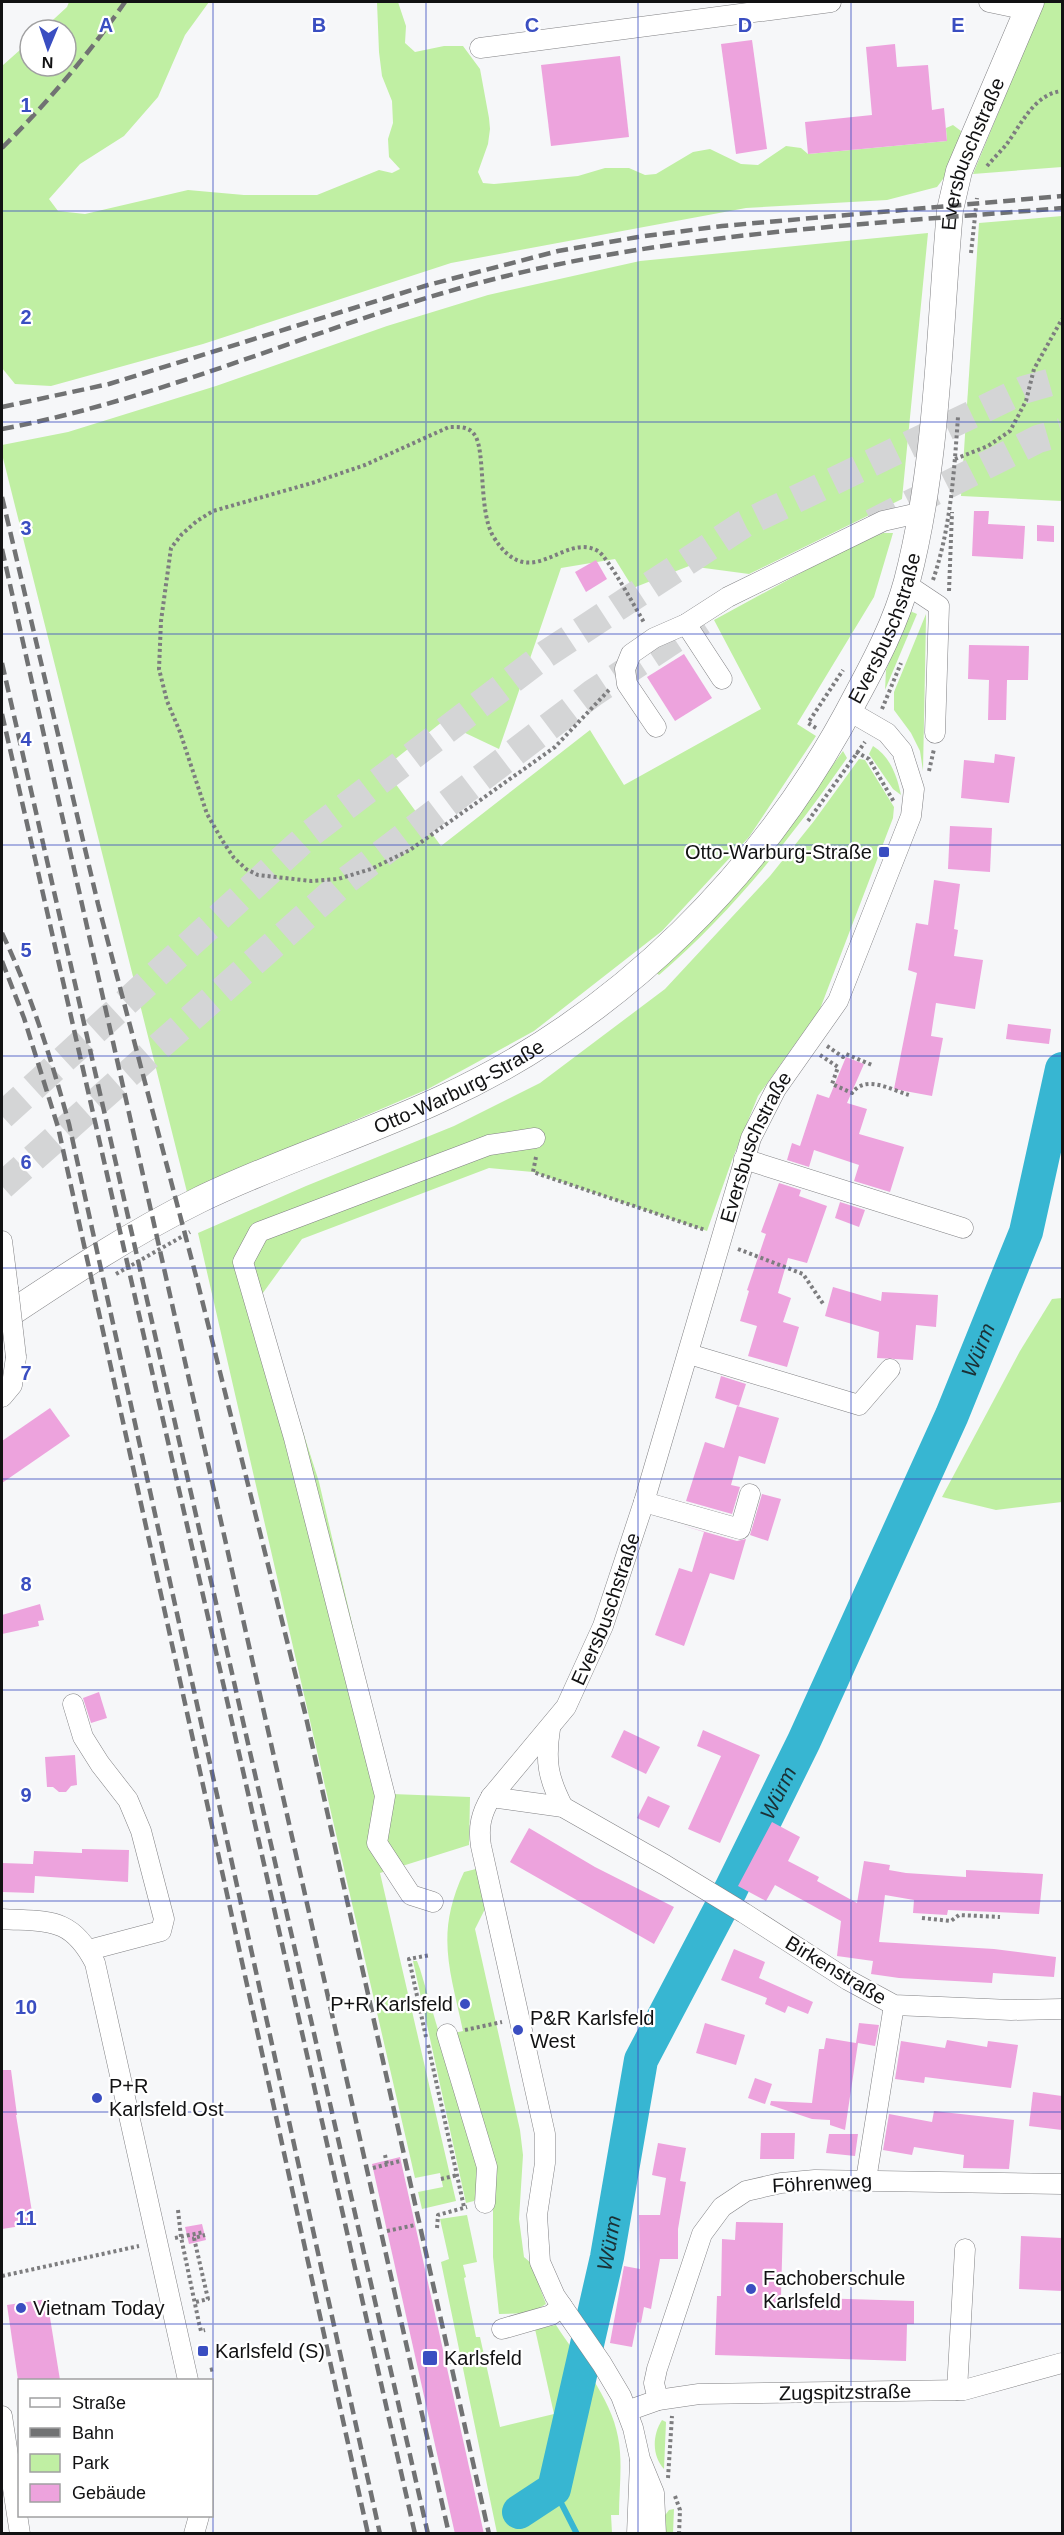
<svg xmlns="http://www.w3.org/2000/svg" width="1064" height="2535" font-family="Arial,sans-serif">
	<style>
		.green { fill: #c0efa3 }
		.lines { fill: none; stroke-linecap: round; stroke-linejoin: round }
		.stream { stroke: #37b6d2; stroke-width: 6 }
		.river { stroke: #37b6d2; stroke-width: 34 }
		.building { fill: #eda3dd }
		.highway-tunnel { stroke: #d4d5d6; stroke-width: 28; stroke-dasharray: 28 14; stroke-linecap: butt }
		.minor-casing { stroke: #818184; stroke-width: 21 }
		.major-casing { stroke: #818184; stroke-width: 27 }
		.path { stroke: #7d7d7f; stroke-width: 4; stroke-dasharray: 3 3; stroke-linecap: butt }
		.minor { stroke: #fff; stroke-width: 20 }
		.major { stroke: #fff; stroke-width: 26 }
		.rail { stroke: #717273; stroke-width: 4.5; stroke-dasharray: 12 6; stroke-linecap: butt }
		.minor-bridge-casing { stroke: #818184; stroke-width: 21; stroke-linecap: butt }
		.minor-bridge { stroke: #fff; stroke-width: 20 }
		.grid { fill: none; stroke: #3a4ec1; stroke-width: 1.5; stroke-opacity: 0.55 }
		.poi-dot { fill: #3a4ec1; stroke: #fff; stroke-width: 2 }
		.labels { text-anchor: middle; stroke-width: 4.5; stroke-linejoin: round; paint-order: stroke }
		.street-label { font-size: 20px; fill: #121213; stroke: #fff }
		.poi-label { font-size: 20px; fill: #121213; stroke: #fff; text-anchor: start }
		.water-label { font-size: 21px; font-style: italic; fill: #1b3035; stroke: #fff }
		.grid-label { font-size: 20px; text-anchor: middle; font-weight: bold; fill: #3a4ec1; stroke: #fff; stroke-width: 4.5; stroke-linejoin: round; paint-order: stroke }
	</style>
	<rect width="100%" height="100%" fill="#f6f7f9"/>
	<g class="green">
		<path d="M69,2H209L185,35L158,97L124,136L80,164L49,199L58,211L85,214L188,190L244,195H317L379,170L392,173L400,169L389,157L388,139L393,123L392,101L382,76L379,52L377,2H398L406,26L405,43L415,52L444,46H463L480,69L489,118L490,129L488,144L478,172L483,183L494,184L578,176L605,168H629L645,175L656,174L693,152L710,149L741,164L758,165L786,146L801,148L808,154L947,141L946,128L953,125L961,131L958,146L946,175L937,187L887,200L746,208L451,263L203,344L51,386L15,384L2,368V66L30,41V66H66V30H42L67,7Z"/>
		<path d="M1044,2H1062V167L973,174Z"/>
		<path d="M1062,216V501L961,496L979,223Z"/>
		<path d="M928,233L902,499L749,574L689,566L633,588L615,559L561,568L499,749L442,722L384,768L441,846L590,730L624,785L761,709L714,620L874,533H893L874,597L797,724L816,736L749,837L662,931L534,1031L428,1089L187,1192L2,454V445L68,432L216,386L387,326L488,295L640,261Z"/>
		<path d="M910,611L917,614L885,690L886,670Z"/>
		<path d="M926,614V619L923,771L920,751L911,733L894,710V692Z"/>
		<path d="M873,746C890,756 897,776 901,795L893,789L869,754Z"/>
		<path d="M843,751L847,758C792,837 732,912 659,975L655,972L773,846Z"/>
		<path d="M859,759L865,760L894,807L893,818L820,1009L758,1096L732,1160L707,1231L533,1172L489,1168L302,1239L260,1297L319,1482L392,1794L470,1797L469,1845L380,1873L456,2201L422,2209L418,2192L443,2187L440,2173L415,2178L198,1233L306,1186L454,1126L540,1083L665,989L770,876L814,821Z"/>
		<path d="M1062,1298V1502L996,1510L942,1497L1020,1351L1052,1299Z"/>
		<path d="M476,1869L488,1903L475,1929L520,2130L523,2155L519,2219L524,2257L531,2263L546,2304L531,2313L499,2314L493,2257V2207L450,2034L463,2031C450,1969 435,1934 464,1872Z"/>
		<path d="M413,1961H417L420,1969L479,2168L478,2193L474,2201L466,2203Z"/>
		<path d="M467,2215L477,2262L463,2265L466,2277L464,2278L476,2337H480L500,2427L554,2414L535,2329L556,2325C578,2359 611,2397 618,2437C623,2462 619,2490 619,2515H611L612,2533H497L441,2262L449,2259L440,2219Z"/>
		<path d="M662,2420L666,2422L664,2469C652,2456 652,2435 662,2420Z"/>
		<path d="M674,2509L673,2533H659L663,2518L669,2510Z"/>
	</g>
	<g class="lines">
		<path class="stream" d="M554,2489L577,2534"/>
		<path class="river" id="s1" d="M519,2512L554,2489L607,2257L641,2060L731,1889L804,1741L952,1415L1026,1232L1062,1069"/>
	</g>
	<g class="building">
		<path d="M752,40L767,149L736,154L721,44Z"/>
		<path d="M895,44L897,67L928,65L932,110L944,108L947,141L808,154L805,122L872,115L866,47Z"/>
		<path d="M620,56L629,137L551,146L541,65Z"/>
		<path d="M974,511H989L988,524L1025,526L1023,559L972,556Z"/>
		<path d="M1037,525L1054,526V542L1037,541Z"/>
		<path d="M596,560L607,579L586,592L575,572Z"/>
		<path d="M969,645L1029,646L1028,680H1007L1006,720H988L989,680L968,679Z"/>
		<path d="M684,654L712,698L675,721L647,677Z"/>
		<path d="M995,754L1015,757L1009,803L961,798L964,760L994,763Z"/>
		<path d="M950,826L992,828L990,872L948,869Z"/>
		<path d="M934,880L960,884L954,929L958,930L954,956L983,960L975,1009L936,1003L931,1036L943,1038L932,1096L894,1089L917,973L908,970L916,923L928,925Z"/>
		<path d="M1008,1024L1051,1029L1049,1044L1006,1039Z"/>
		<path d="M846,1057L864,1064L847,1103L867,1109L859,1134L904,1147L890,1192L854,1181L859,1165L814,1150L809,1167L787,1160L792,1143L800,1146L817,1094L829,1098Z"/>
		<path d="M779,1183L801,1190L799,1196L827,1206L807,1263L788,1258L778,1293L791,1298L783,1322L799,1327L787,1367L748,1356L757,1326L740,1321L749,1291L747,1290L766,1234L761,1232Z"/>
		<path d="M840,1202L865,1210L859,1227L835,1218Z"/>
		<path d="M833,1287L881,1301L882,1292L938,1295L936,1327L916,1325L913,1360L877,1358L879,1332L825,1316Z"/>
		<path d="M721,1376L746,1384L739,1406L715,1398Z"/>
		<path d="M737,1406L779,1418L765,1464L739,1456L731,1485L740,1487L732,1514L686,1501L705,1442L724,1448Z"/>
		<path d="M50,1408L70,1436L2,1483V1441Z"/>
		<path d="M762,1494L781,1499L768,1541L750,1535Z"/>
		<path d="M681,1525L737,1541L746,1539L734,1580L710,1573L684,1646L655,1635L679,1568L692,1572L704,1532Z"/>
		<path d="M40,1604L44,1620L38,1621L39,1626L2,1634V1615Z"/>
		<path d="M99,1692L107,1718L91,1723L83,1698Z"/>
		<path d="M624,1730L660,1747L646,1774L611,1757Z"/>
		<path d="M703,1730L760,1755L720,1843L688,1829L721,1756L697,1746Z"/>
		<path d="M75,1755L77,1785L71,1786L66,1792H59L53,1787H47L45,1757Z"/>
		<path d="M648,1796L670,1806L659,1828L637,1818Z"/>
		<path d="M772,1822L800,1837L788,1861L819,1877L817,1881L857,1903L864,1861L890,1865L889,1870L906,1873L966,1877V1870L1043,1874L1039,1914L948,1910L947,1915L913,1913L914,1900L885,1895L879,1942L994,1949L1056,1957L1054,1977L993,1973L992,1983L899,1978L871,1974L873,1961L837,1956L841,1921L775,1885L766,1901L738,1886Z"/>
		<path d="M529,1828L595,1867L674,1907L654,1944L510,1862Z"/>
		<path d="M82,1849L129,1850L128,1882L35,1876L34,1893L2,1892V1863L33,1864L34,1851L82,1853Z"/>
		<path d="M734,1949L765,1962L759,1978L813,2002L808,2014L788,2006L785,2013L765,2004L767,1998L721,1980Z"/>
		<path d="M705,2023L745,2035L736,2065L696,2053Z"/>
		<path d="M859,2023L879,2025L875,2046L858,2043L845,2130L830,2125V2120L812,2119L770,2105L771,2101L812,2103L819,2049H824L826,2038L856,2043Z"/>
		<path d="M947,2040L987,2047L988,2041L1018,2045L1011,2088L925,2077L924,2083L895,2079L901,2041L945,2048Z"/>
		<path d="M2,2070H11L17,2115H16L34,2224L2,2229Z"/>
		<path d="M755,2078L772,2084L765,2104L748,2098Z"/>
		<path d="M1033,2092L1062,2096V2130L1029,2126Z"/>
		<path d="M934,2111L1014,2120L1009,2169L963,2168L964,2155L914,2147L912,2155L883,2150L889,2114L932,2122Z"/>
		<path d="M761,2133H795L794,2159H760Z"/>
		<path d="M829,2134H858L855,2156L826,2153Z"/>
		<path d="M658,2143L686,2148L680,2181L686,2182L678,2229V2259H660L651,2309L644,2307L641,2323L637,2322L632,2347L610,2343L624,2266L640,2269L639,2215H660L666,2178L652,2175Z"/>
		<path d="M400,2157L484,2534H455L372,2164Z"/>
		<path d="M736,2222L783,2223L781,2297L914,2301V2324H907L906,2361L715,2355L717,2296H721L722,2239L735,2240Z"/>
		<path d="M202,2224L206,2240L189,2244L185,2227Z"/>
		<path d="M1021,2236L1062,2238V2291L1019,2289Z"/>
		<path d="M47,2299L60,2380H18L7,2305Z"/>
	</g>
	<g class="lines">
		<g class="highway-tunnel">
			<path d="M872,523L1038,439L1062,432"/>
			<path d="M2,1116L311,833L546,654L744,524L1023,390L1062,379"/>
			<path d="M2,1186L343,883L593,693L702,621"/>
		</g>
		<defs>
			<g id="minor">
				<path d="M989,2L1027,10"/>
				<path d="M480,48L831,2"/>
				<path d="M906,584L939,606L935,733"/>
				<path d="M686,624L722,679"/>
				<path d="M656,727L627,684L625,669L631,654L654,638L686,624L728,597L883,521L923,512"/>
				<path d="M744,1159L963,1228"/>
				<path d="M2,1241L8,1288"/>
				<path d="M689,1354L859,1405L890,1369"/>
				<path d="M2,1397L12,1385L16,1357"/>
				<path d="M644,1502L740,1529L750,1494"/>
				<path d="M73,1704L83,1737L100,1764L128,1800L141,1831L164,1919L161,1931L89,1950"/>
				<path d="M550,1729C545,1761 548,1778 563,1807"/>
				<path d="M491,1797L563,1807L665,1865L744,1913L848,1980L894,2005L1011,2010L1062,2009"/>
				<path d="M433,1902L411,1895L377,1843L385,1796L294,1438L243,1262L259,1232L489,1145L535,1138"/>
				<path d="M2,1919C48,1922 71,1916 95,1963L188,2380"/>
				<path d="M447,2034L487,2167L485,2203"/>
				<path d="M866,2180L894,2005"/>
				<path d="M502,2329L551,2315L562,2306"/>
				<path d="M957,2390L965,2249"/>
				<path d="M658,2400L654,2383L657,2369L702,2234L722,2207L746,2191L781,2183L815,2180L1062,2184"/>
				<path d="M627,2411L658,2400L699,2394L964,2390L1062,2363"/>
				<path d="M2,2416L20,2534"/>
				<path d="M194,2534L199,2516"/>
				<path d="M637,2534L640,2461"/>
				<path id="s2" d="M656,2534L654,2493L640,2459L633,2428L621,2396L602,2364L555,2296L540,2262L537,2215L545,2163V2134L481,1846C478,1827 481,1814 491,1797L566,1707L603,1626L644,1502L751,1138L776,1089L838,1001L911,816L914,789L902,751L887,733L849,711"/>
			</g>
			<g id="major">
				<path id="s3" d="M2,1319C65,1277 130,1234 199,1200C277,1162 362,1136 441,1099C619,1018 766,871 856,697C876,660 896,622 907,581C938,462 939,333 950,210L959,171L1031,2"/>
			</g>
		</defs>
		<use href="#minor" class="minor-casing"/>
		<use href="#major" class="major-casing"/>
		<g class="path">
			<path d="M987,166C993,159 1000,152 1006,145C1021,125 1034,94 1062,91"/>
			<path d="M971,253L977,198"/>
			<path d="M955,459L988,446L1010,431L1026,401L1034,369L1062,319"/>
			<path d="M933,580C951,527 954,472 958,417"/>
			<path d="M949,591L952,512"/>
			<path d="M609,690L555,747L410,850L371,869L338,879L311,881L258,875L246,869L234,858L222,840L207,814L180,732L167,701L159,669L161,621L171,548L182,534L197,521L213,511L312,483L365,465L449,427C458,427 468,426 474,434C486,448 478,510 493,536C530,597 563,531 598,551C608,557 637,611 645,624"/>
			<path d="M882,709L901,663"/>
			<path d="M816,728L808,723L843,670"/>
			<path d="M856,752L869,759L894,802"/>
			<path d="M929,771L934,749"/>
			<path d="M808,821L865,742"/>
			<path d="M827,1046L843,1057L846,1054L872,1065"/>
			<path d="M820,1055L838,1067L832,1084L852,1093C866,1074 891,1090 909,1095"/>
			<path d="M536,1157L533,1172L705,1230"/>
			<path d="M738,1249L803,1274L824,1305"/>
			<path d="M116,1274L190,1232"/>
			<path d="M922,1918L951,1921L959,1915L1000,1917"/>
			<path d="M465,2030L502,2022"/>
			<path d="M426,2037L409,1959L430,1955"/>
			<path d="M428,2045L464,2207"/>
			<path d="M385,2155L387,2164"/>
			<path d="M373,2168L400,2161"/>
			<path d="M441,2179L458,2175"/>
			<path d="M178,2210L181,2237L199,2323L201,2331L205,2330"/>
			<path d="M437,2228L438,2215L467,2207"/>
			<path d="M387,2231L415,2225"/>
			<path d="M175,2238L204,2232"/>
			<path d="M2,2276L139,2246"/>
			<path d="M196,2302L208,2299L194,2238L205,2235"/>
			<path d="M210,2370L214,2369"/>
			<path d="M668,2478L672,2416"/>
			<path d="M675,2496L680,2510L679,2534"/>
		</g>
		<use href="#minor" class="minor"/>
		<use href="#major" class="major"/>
		<g class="rail">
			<path d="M2,148C48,102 88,55 125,2"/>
			<path d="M2,407L109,384L428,285L558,251L638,237L722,226L1062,196"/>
			<path d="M2,429C172,397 331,320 498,278C682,232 875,224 1062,208"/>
			<path d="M2,497L98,904L196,1276L305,1713L489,2534"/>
			<path d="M2,549L449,2534"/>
			<path d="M2,663L428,2534"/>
			<path d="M2,714L234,1731L415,2534"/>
			<path d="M2,933C31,994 51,1058 69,1124L380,2534"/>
			<path d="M2,961L24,1018L58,1127L368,2534"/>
		</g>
		<defs>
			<path id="minor-bridge" d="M8,1288L16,1357"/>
		</defs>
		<use href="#minor-bridge" class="minor-bridge-casing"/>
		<use href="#minor-bridge" class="minor-bridge"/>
	</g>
	<path class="grid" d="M213,2V2534M426,2V2534M638,2V2534M851,2V2534M2,211H1062M2,422H1062M2,634H1062M2,845H1062M2,1056H1062M2,1268H1062M2,1479H1062M2,1690H1062M2,1901H1062M2,2112H1062M2,2324H1062"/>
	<g class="poi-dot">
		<rect x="878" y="846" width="12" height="12" rx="3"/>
		<circle cx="465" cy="2004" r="6"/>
		<circle cx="518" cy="2030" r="6"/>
		<circle cx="97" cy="2098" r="6"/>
		<circle cx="751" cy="2289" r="6"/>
		<circle cx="21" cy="2308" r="6"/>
		<rect x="197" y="2345" width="12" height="12" rx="3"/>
		<rect x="422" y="2350" width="16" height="16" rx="3"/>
	</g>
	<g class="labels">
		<g class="street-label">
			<text dy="7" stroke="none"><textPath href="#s3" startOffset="1642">Eversbuschstraße</textPath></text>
			<text dy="7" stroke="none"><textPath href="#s3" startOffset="1156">Eversbuschstraße</textPath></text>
			<text dy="7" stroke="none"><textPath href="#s3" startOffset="514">Otto-Warburg-Straße</textPath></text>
			<text dy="7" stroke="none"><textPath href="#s2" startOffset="1485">Eversbuschstraße</textPath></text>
			<text dy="7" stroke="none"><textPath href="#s2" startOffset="999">Eversbuschstraße</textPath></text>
			<text transform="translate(836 1970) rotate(31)" y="7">Birkenstraße</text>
			<text transform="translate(822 2183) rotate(-3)" y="7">Föhrenweg</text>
			<text transform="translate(845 2392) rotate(-1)" y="7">Zugspitzstraße</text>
		</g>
		<g class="poi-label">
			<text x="872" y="859" text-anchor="end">Otto-Warburg-Straße</text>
			<text x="453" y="2011" text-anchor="end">P+R Karlsfeld</text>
			<text x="530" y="2025">P&amp;R Karlsfeld<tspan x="530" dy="23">West</tspan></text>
			<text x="109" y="2093">P+R<tspan x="109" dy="23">Karlsfeld Ost</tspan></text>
			<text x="763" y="2285">Fachoberschule<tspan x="763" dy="23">Karlsfeld</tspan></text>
			<text x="33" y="2315">Vietnam Today</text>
			<text x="215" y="2358">Karlsfeld (S)</text>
			<text x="444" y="2365">Karlsfeld</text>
		</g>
		<g class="water-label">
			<text dy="7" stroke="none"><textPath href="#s1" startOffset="1266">Würm</textPath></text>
			<text dy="7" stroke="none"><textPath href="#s1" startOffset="780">Würm</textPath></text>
			<text dy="7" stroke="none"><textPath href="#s1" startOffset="294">Würm</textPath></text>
		</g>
	</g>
	<g class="grid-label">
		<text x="106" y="32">A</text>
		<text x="319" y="32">B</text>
		<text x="532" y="32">C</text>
		<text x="745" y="32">D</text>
		<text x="958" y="32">E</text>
		<text x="26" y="112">1</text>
		<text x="26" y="324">2</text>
		<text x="26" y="535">3</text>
		<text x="26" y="746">4</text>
		<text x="26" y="957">5</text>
		<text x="26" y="1169">6</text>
		<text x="26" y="1380">7</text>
		<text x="26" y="1591">8</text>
		<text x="26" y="1802">9</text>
		<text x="26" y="2014">10</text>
		<text x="26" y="2225">11</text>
	</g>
	<rect width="1064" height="2535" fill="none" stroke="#121213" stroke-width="6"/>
	<rect x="18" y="2379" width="195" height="138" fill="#ffffff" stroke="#a0a0a1" stroke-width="1.5"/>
	<rect x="30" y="2398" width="30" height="9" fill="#ffffff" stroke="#a0a0a1" stroke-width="1.5"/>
	<text x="72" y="2409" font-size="18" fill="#121213">Straße</text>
	<rect x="30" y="2428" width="30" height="9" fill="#717273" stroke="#a0a0a1" stroke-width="1.5"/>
	<text x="72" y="2439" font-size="18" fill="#121213">Bahn</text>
	<rect x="30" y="2454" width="30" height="18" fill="#c0efa3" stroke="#a0a0a1" stroke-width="1.5"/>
	<text x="72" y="2469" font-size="18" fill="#121213">Park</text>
	<rect x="30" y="2484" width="30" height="18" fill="#eda3dd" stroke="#a0a0a1" stroke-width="1.5"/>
	<text x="72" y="2499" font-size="18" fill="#121213">Gebäude</text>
	<g transform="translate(48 48) rotate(182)"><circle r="28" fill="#ffffff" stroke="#a0a0a1" stroke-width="1.5"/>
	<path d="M0-4.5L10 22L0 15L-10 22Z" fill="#3a4ec1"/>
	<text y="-9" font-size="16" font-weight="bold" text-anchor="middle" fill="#121213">N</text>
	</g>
</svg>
